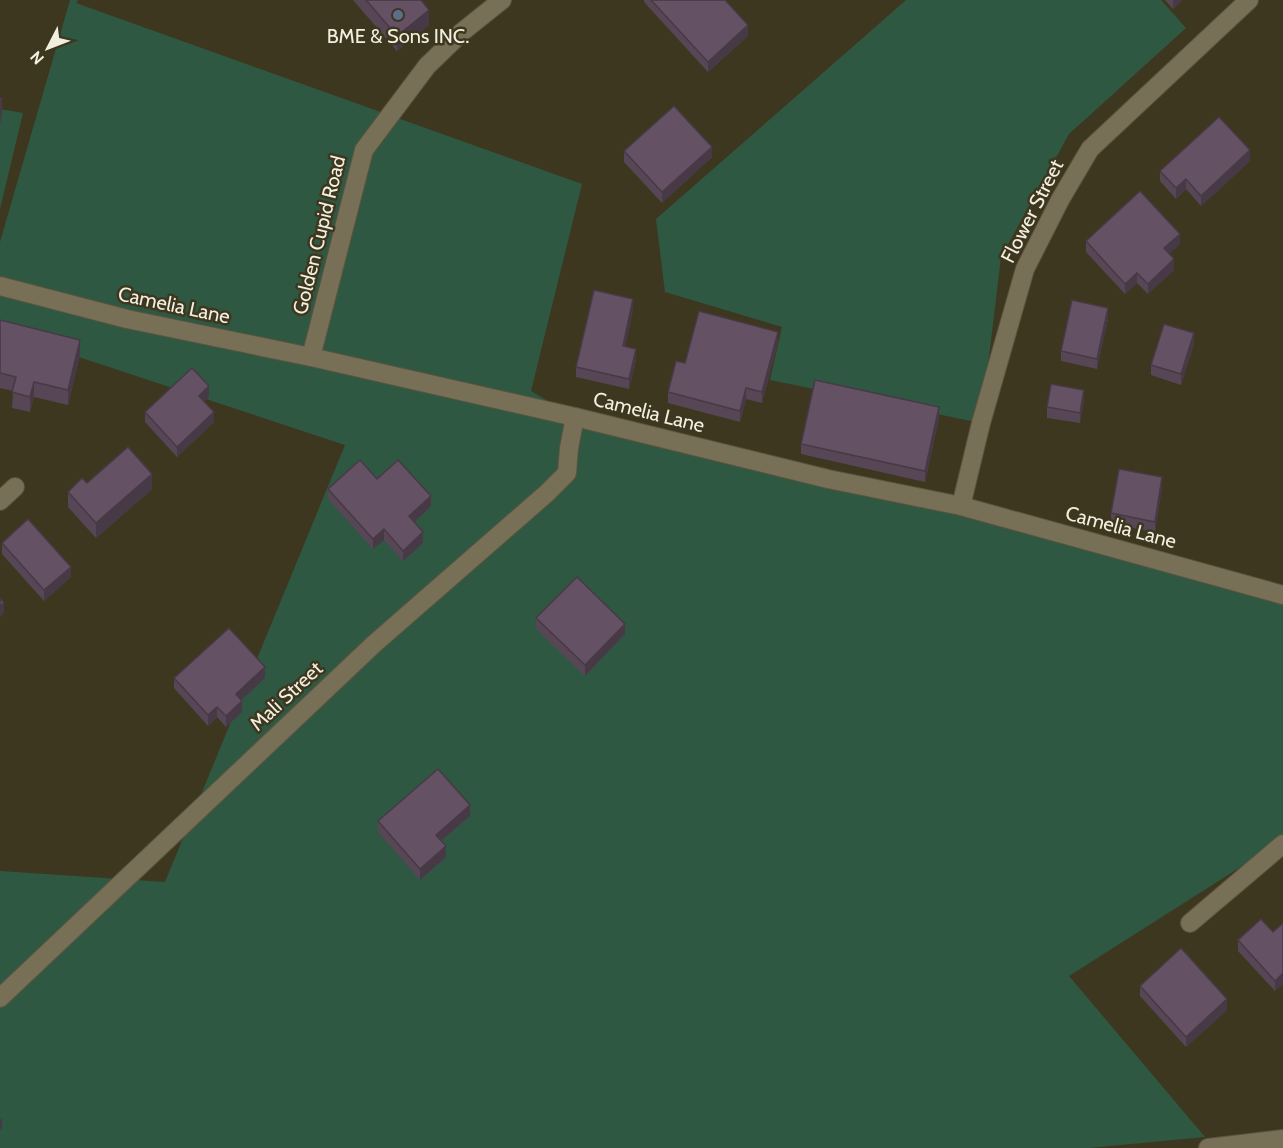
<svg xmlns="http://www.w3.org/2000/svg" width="1283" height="1148" font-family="Cabin,sans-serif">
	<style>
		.green { fill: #2f5842 }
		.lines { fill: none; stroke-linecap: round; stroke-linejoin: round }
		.minor-casing { stroke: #5b543f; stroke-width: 20 }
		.minor { stroke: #777056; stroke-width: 18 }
		.wall { fill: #574656 }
		.shaded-wall { fill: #473946 }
		.building { fill: #655164; stroke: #473946; stroke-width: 1.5 }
		.service-dot { fill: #5c6f8a; stroke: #3e371f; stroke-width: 2 }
		.labels { text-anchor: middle; stroke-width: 5; stroke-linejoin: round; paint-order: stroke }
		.poi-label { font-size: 20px; fill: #f3efe0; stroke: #3e371f }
		.street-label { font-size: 20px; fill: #f3efe0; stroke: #3e371f }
	</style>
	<rect width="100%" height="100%" fill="#3e371f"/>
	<g class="green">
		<path d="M70,0H78L76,3L582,184L531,391L575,417L1283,595V840L1069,976L1205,1137L1089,1148H0V871L165,882L345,445L0,331V242Z"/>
		<path d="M906,0H1161L1186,28L1069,134L1001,257L981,423L770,380L782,327L665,292L656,219Z"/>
		<path d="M0,109L23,113L0,209Z"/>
	</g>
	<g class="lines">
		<defs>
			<g id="minor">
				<path d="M0,286L127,319L311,357L575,417L828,479L961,506L1283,595"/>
				<path d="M311,357L364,150L427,66L462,32L502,0"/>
				<path d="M0,501L15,487"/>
				<path d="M961,506L981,423L1025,269L1060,200L1090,149L1249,0"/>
				<path d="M1190,923L1283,844"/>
				<path d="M0,998L374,644L547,493L567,473L569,448L575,417"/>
				<path d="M1208,1148L1283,1139"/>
			</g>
		</defs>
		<use href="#minor" class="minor-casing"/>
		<use href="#minor" class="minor"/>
	</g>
	<g class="wall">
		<path d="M353,0H421L429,25L397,51Z"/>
		<path d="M644,0H725L748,36L708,72L644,2Z"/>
		<path d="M1165,0H1183L1173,9Z"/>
		<path d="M624,151L712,157L662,203L624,162Z"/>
		<path d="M1250,161L1201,206L1186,189L1176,199L1160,181V171Z"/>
		<path d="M1086,241L1180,244L1169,254L1174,270L1148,294L1137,283L1125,294L1086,252Z"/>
		<path d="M633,310L625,347L636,360L629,389L576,377V367Z"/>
		<path d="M1108,319L1097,369L1061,361V351Z"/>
		<path d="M0,320L80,355L68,405L34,397L30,412L12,408L13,391L0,388Z"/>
		<path d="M778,342L762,403L746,399L740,422L668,403V392L685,363Z"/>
		<path d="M1194,344L1181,385L1151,375V365Z"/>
		<path d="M209,397L204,401L214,422L177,457L145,422V412Z"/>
		<path d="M1084,400L1080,423L1047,418V407Z"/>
		<path d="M939,418L925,482L801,454V444Z"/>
		<path d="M87,483L152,489L96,538L68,507V492Z"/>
		<path d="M1162,487L1155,532L1111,524V513Z"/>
		<path d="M328,489L431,506L414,522L423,543L403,561L384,540L373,549L328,499Z"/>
		<path d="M2,543L71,577L44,601L2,554Z"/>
		<path d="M536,618L625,634L585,676L536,629Z"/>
		<path d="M174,678H265L241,700L242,712L226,727L217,717L208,726L174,688Z"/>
		<path d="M470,816L441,841L446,857L420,880L378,832V821Z"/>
		<path d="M1283,923V984L1275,991L1238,951V940L1273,932Z"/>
		<path d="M1140,986L1227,1010L1186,1047L1140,996Z"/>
	</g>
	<g class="shaded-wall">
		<path d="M1173,0H1183L1173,9Z"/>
		<path d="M429,10V25L397,51V36Z"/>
		<path d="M748,25V36L708,72V62Z"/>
		<path d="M2,98V113L0,124V109Z"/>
		<path d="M712,147V157L662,203V192Z"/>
		<path d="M1250,150V161L1201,206V196Z"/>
		<path d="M1186,179V189L1176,199V188Z"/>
		<path d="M1180,234V244L1164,259V248Z"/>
		<path d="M1174,259V270L1148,294V284Z"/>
		<path d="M1137,273V283L1125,294V284Z"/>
		<path d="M633,299V310L623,357V346Z"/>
		<path d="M1108,308V319L1097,369V359Z"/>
		<path d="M778,332V342L762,403V392Z"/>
		<path d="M1194,333V344L1181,385V374Z"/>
		<path d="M80,340V355L68,405V390Z"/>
		<path d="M636,349V360L629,389V379Z"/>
		<path d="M34,382V397L30,412V397Z"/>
		<path d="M209,386V397L199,406V396Z"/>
		<path d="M746,388V399L740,422V411Z"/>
		<path d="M1084,390V400L1080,423V413Z"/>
		<path d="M939,407V418L925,482V471Z"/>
		<path d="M214,412V422L177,457V447Z"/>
		<path d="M152,474V489L96,538V523Z"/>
		<path d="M1162,477V487L1155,532V522Z"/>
		<path d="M431,496V506L409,527V516Z"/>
		<path d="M384,529V540L373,549V539Z"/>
		<path d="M423,532V543L403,561V551Z"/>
		<path d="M71,567V577L44,601V590Z"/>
		<path d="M4,603V613L0,617V606Z"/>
		<path d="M625,624V634L585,676V665Z"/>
		<path d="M265,667V678L236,705V694Z"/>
		<path d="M242,701V712L226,727V716Z"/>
		<path d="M217,707V717L208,726V715Z"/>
		<path d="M470,805V816L436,845V835Z"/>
		<path d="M446,846V857L420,880V869Z"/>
		<path d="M1283,973V984L1275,991V981Z"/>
		<path d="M1227,999V1010L1186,1047V1037Z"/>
		<path d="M2,1118V1128L0,1130V1120Z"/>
	</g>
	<g class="building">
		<path d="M366,0H421L429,10L397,36Z"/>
		<path d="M651,0H725L748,25L708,62Z"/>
		<path d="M0,98H2L0,109Z"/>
		<path d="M674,106L712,147L662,192L624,151Z"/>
		<path d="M1219,117L1250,150L1201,196L1186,179L1176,188L1160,171Z"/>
		<path d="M1140,191L1180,234L1164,248L1174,259L1148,284L1137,273L1125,284L1086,241Z"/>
		<path d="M594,290L633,299L623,346L636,349L629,379L576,367Z"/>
		<path d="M1072,300L1108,308L1097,359L1061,351Z"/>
		<path d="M699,311L778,332L762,392L746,388L740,411L668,392L676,361L685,363Z"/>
		<path d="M0,320L80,340L68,390L34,382L30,397L12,392L16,377L0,373Z"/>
		<path d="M1164,324L1194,333L1181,374L1151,365Z"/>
		<path d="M192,368L209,386L199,396L214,412L177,447L145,412Z"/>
		<path d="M815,380L939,407L925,471L801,444Z"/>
		<path d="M1051,384L1084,390L1080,413L1047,407Z"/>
		<path d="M128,447L152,474L96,523L68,492L82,478L87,483Z"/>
		<path d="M360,460L377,479L398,460L431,496L409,516L423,532L403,551L384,529L373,539L328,489Z"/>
		<path d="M1119,469L1162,477L1155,522L1111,513Z"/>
		<path d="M28,519L71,567L44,590L2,543Z"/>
		<path d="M577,577L625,624L585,665L536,618Z"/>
		<path d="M0,598L4,603L0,606Z"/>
		<path d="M229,628L265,667L236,694L242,701L226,716L217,707L208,715L174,678Z"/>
		<path d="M438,769L470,805L436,835L446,846L420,869L378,821Z"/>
		<path d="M1261,919L1273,932L1283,923V973L1275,981L1238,940Z"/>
		<path d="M1181,948L1227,999L1186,1037L1140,986Z"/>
	</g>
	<circle class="service-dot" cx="398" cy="15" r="6"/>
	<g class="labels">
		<g class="poi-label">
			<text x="398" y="43">BME &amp; Sons INC.</text>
		</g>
		<g class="street-label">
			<text transform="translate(1032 211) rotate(-63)" y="7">Flower Street</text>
			<text transform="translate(319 235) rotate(-76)" y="7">Golden Cupid Road</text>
			<text transform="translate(174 305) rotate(12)" y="7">Camelia Lane</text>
			<text transform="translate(649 412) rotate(14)" y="7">Camelia Lane</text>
			<text transform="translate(1121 527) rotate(15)" y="7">Camelia Lane</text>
			<text transform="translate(286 696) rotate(-43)" y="7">Mali Street</text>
		</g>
	</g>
	<g transform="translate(48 48) rotate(228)" stroke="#3e371f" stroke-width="4.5" paint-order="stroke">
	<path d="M0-4.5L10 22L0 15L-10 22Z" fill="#f3efe0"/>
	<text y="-9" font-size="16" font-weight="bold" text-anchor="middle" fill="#f3efe0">N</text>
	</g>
</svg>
